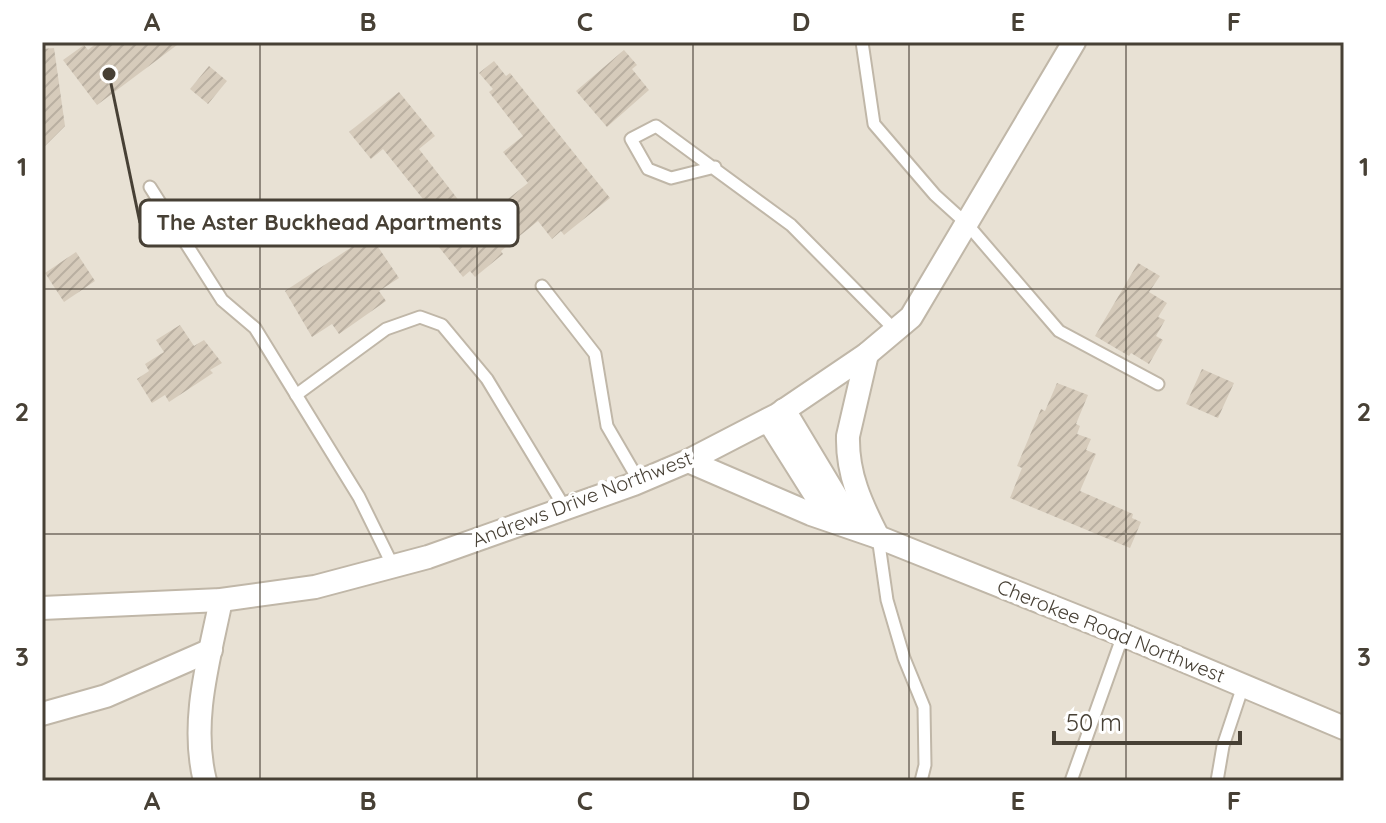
<svg xmlns="http://www.w3.org/2000/svg" width="1386" height="823" font-family="Quicksand,sans-serif">
	<style>
		.residential { fill: #e8e1d4 }
		.building { fill: url(#building-hatch) }
		.lines { fill: none; stroke-linecap: round; stroke-linejoin: round }
		.lane-casing { stroke: #c0b7a8; stroke-width: 15 }
		.street-casing { stroke: #c0b7a8; stroke-width: 26 }
		.lane { stroke: #fff; stroke-width: 11 }
		.street { stroke: #fff; stroke-width: 22 }
		.grid { fill: none; stroke: #474035; stroke-width: 2; stroke-opacity: 0.55 }
		.labels { text-anchor: middle; stroke-width: 8; stroke-linejoin: round; paint-order: stroke }
		.street-label { font-size: 20px; fill: #474035; stroke: #fff }
		.leader { fill: none; stroke: #474035; stroke-width: 3 }
		.callout-dot { fill: #474035; stroke: #fff; stroke-width: 3 }
		.callout { fill: #fff; stroke: #474035; stroke-width: 3 }
		.callout-label { font-size: 22px; text-anchor: middle; font-weight: bold; fill: #474035 }
		.neatline { fill: none; stroke: #474035; stroke-width: 3 }
		.grid-label { font-size: 26px; text-anchor: middle; font-weight: bold; fill: #474035 }
	</style>
	<defs>
		<pattern id="building-hatch" width="6" height="6" patternUnits="userSpaceOnUse" patternTransform="scale(2)"><rect width="6" height="6" fill="#d6cbbb"/><path d="M-1 1l2-2M0 6l6-6M5 7l2-2" fill="none" stroke="#b9afa1"/></pattern>
	</defs>
	<rect width="100%" height="100%" fill="#f4f0e6"/>
	<rect class="residential" x="42" y="42" width="1302" height="739"/>
	<g class="building">
		<path d="M98,42H181L97,105L63,60L84,45L88,50Z"/>
		<path d="M54,48L65,126L42,149V49Z"/>
		<path d="M624,50L637,65L632,69L649,90L607,127L576,91Z"/>
		<path d="M494,61L506,76L510,73L610,198L564,235L561,231L552,239L538,221L501,251L503,254L475,277L470,271L463,277L430,236L427,238L406,212L423,199L383,149L371,159L349,132L399,92L435,136L419,149L477,224L528,183L503,152L523,136L489,92L493,89L479,73Z"/>
		<path d="M209,66L227,81L208,104L190,89Z"/>
		<path d="M370,235L399,278L379,291L386,301L339,334L332,324L312,337L285,291Z"/>
		<path d="M76,252L95,281L64,302L45,273Z"/>
		<path d="M1138,263L1160,276L1149,292L1167,303L1158,317L1165,320L1156,336L1163,340L1149,364L1131,353L1129,356L1095,336Z"/>
		<path d="M180,325L194,346L204,340L222,363L210,370L213,373L169,402L165,395L152,403L137,379L149,371L145,364L164,352L156,340Z"/>
		<path d="M1202,369L1234,383L1218,418L1186,404Z"/>
		<path d="M1057,383L1088,395L1076,424L1080,426L1077,434L1091,439L1086,450L1096,454L1080,491L1133,514L1132,518L1141,522L1130,548L1010,498L1022,468L1017,466L1041,409L1045,411Z"/>
	</g>
	<g class="lines">
		<defs>
			<g id="lane">
				<path d="M862,42L874,124L935,195L967,224L1059,331L1158,384"/>
				<path d="M715,167L671,178L648,169L631,139L656,126L791,225L896,331"/>
				<path d="M150,187L222,300L255,328L359,497L393,566"/>
				<path d="M542,286L595,354L607,426L639,481"/>
				<path d="M296,395L386,329L420,317L442,325L487,379L565,508"/>
				<path d="M878,537L887,600L904,658L924,707L925,765L921,781"/>
				<path d="M1071,781L1123,635"/>
				<path d="M1217,781L1223,746L1243,686"/>
			</g>
			<g id="street">
				<path d="M867,354L848,436C847,474 861,504 878,537"/>
				<path d="M784,410L855,528"/>
				<path d="M768,420L831,520"/>
				<path d="M688,461L811,514L878,537L1123,635L1344,728"/>
				<path d="M42,608L221,600L315,587L428,557L634,484L688,461L777,415L867,354L911,317L1074,42"/>
				<path d="M42,714L106,696L211,650"/>
				<path d="M205,781C190,721 209,659 221,600"/>
			</g>
		</defs>
		<use href="#lane" class="lane-casing"/>
		<use href="#street" class="street-casing"/>
		<use href="#lane" class="lane"/>
		<use href="#street" class="street"/>
	</g>
	<path class="grid" d="M260,42V781M477,42V781M693,42V781M909,42V781M1126,42V781M42,289H1344M42,534H1344"/>
	<g class="labels">
		<g class="street-label">
			<text transform="translate(582 499) rotate(-21)" y="7">Andrews Drive Northwest</text>
			<text transform="translate(1111 631) rotate(22)" y="7">Cherokee Road Northwest</text>
		</g>
	</g>
	<path class="leader" d="M109 74L140 223"/>
	<circle class="callout-dot" cx="109" cy="74" r="8"/>
	<rect class="callout" x="140" y="200" width="378" height="46" rx="8"/>
	<g class="callout-label">
		<text x="329" y="230">The Aster Buckhead Apartments</text>
	</g>
	<rect width="1386" height="823" fill="none" stroke="#ffffff" stroke-width="88"/>
	<path d="M1054 731v12h186v-12" fill="none" stroke="#474035" stroke-width="4"/>
	<text x="1066" y="731" font-size="24" fill="#474035" stroke="#ffffff" stroke-width="6" paint-order="stroke">50 m</text>
	<rect x="44" y="44" width="1298" height="735" class="neatline"/>
	<g class="grid-label">
		<text x="152" y="31">A</text>
		<text x="368" y="31">B</text>
		<text x="585" y="31">C</text>
		<text x="801" y="31">D</text>
		<text x="1018" y="31">E</text>
		<text x="1234" y="31">F</text>
		<text x="22" y="176">1</text>
		<text x="1364" y="176">1</text>
		<text x="22" y="421">2</text>
		<text x="1364" y="421">2</text>
		<text x="22" y="666">3</text>
		<text x="1364" y="666">3</text>
		<text x="152" y="810">A</text>
		<text x="368" y="810">B</text>
		<text x="585" y="810">C</text>
		<text x="801" y="810">D</text>
		<text x="1018" y="810">E</text>
		<text x="1234" y="810">F</text>
	</g>
</svg>
